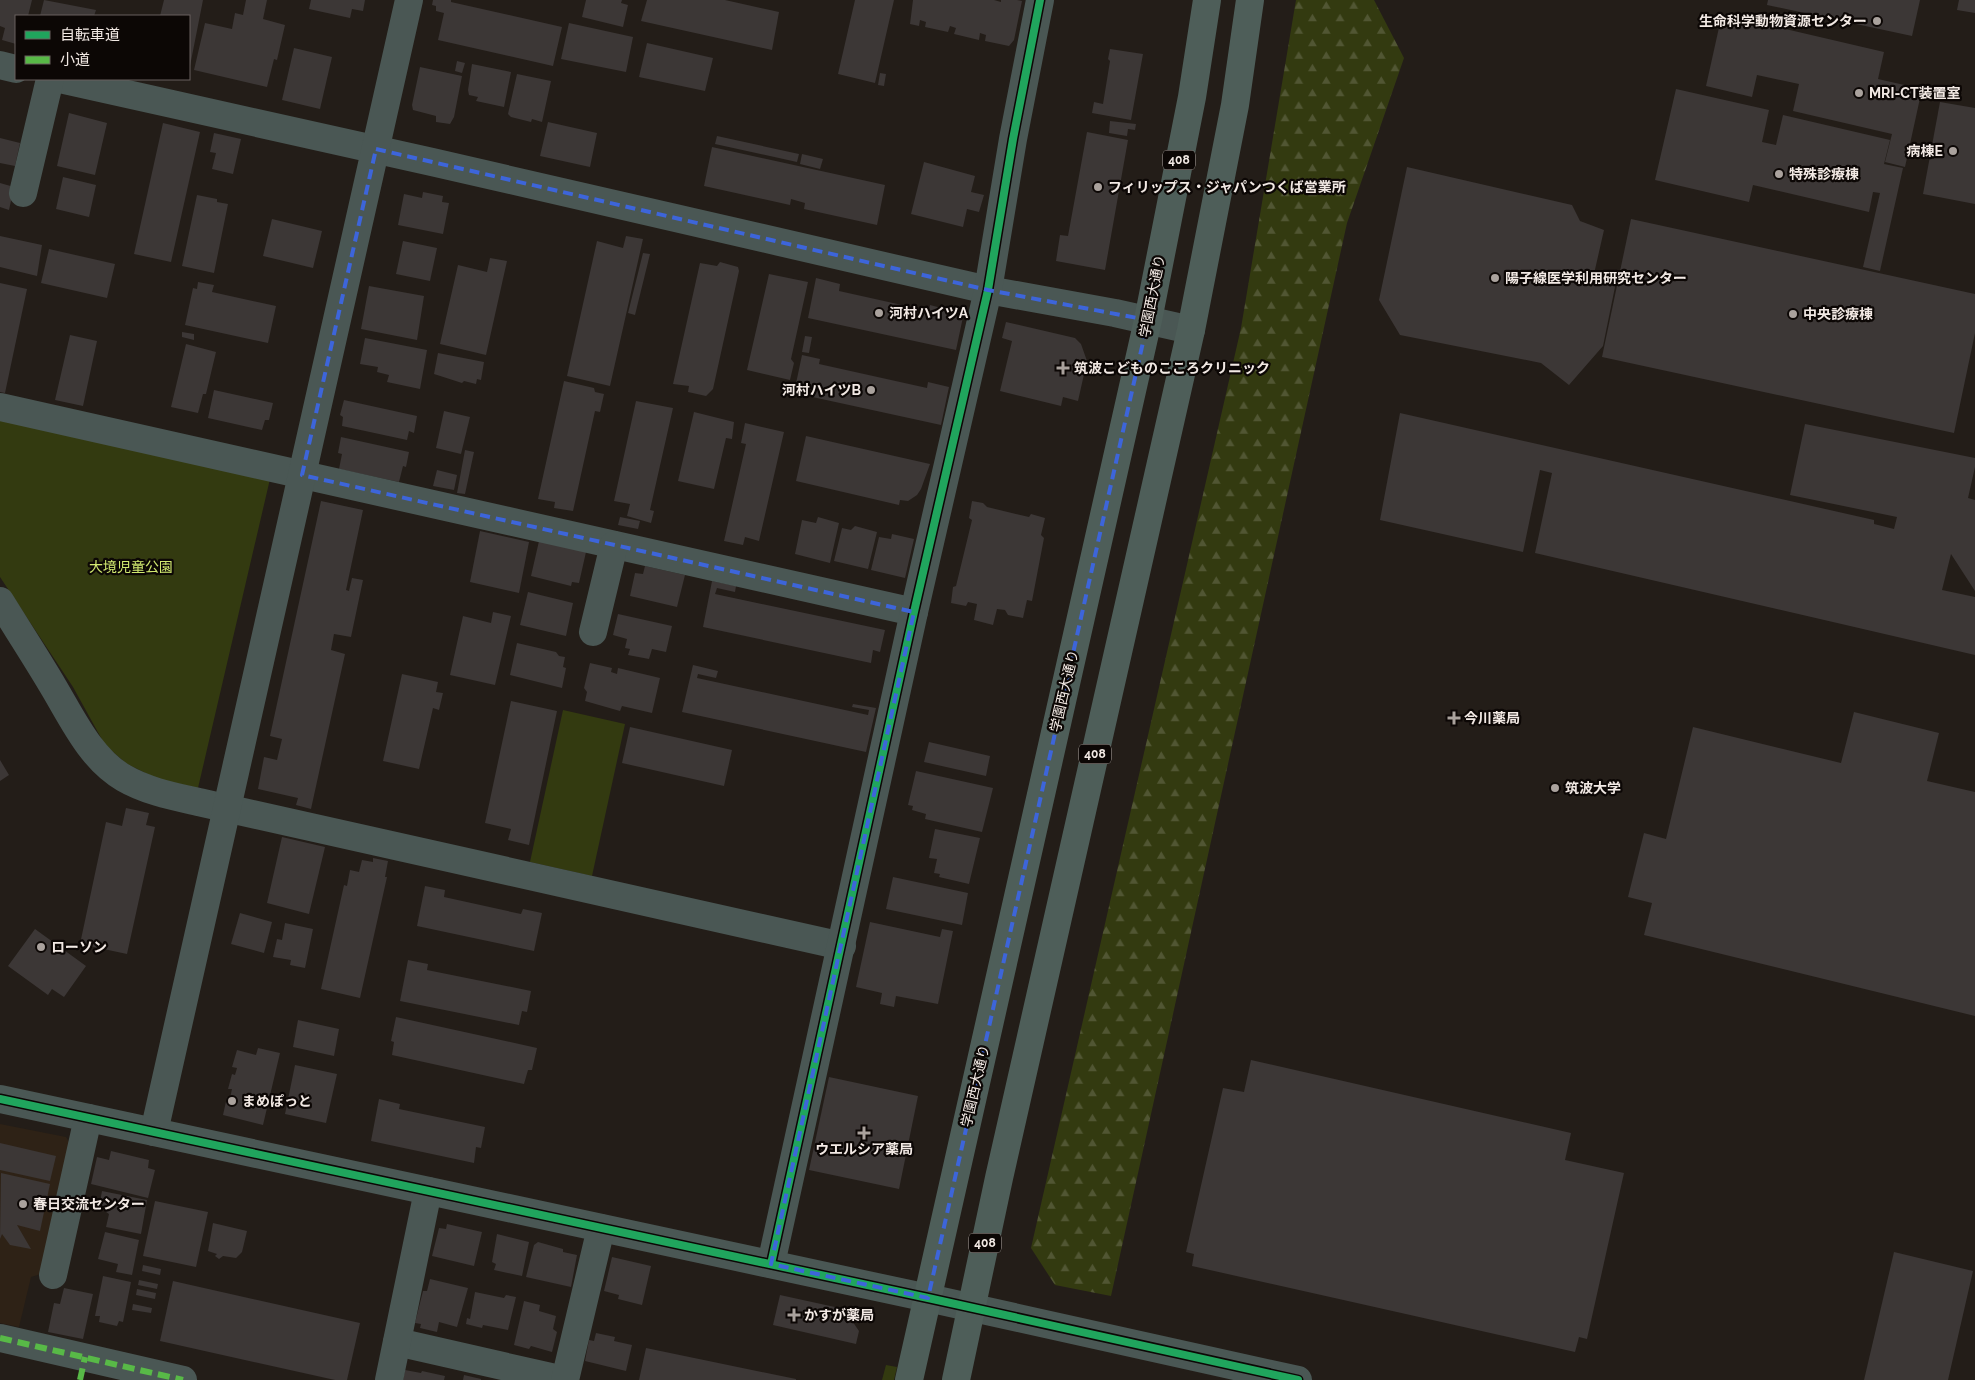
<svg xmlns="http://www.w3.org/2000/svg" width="1975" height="1380" font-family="Raleway,'Noto Sans JP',sans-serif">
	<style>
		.commercial { fill: #2e2216 }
		.green { fill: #333a10 }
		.forest { fill: url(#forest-firs) }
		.building { fill: #3c3736 }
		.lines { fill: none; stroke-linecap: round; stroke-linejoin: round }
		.minor { stroke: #4a5754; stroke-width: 28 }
		.highway { stroke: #4e5e59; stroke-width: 28 }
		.quiet { stroke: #58b947; stroke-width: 6; stroke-dasharray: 12 6; stroke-linecap: butt }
		.cycleway-casing { stroke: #0c0705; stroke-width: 11 }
		.cycleway { stroke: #20a55d; stroke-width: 8 }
		.marked { fill: none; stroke: #3d65da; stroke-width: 4; stroke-dasharray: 10 6; stroke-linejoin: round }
		.poi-dot { fill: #aaa29d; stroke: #0c0705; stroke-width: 2 }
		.labels { text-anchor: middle; stroke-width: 4.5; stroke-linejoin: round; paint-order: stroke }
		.shield { fill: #0c0705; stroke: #ada5a1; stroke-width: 1 }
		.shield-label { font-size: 12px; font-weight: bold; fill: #f2e9e4 }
		.poi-label { font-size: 14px; font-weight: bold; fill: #f2e9e4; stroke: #0c0705; text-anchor: start }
		.street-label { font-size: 14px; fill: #f2e9e4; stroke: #0c0705 }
		.park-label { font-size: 14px; fill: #d2e970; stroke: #0c0705 }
	</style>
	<defs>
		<pattern id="forest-firs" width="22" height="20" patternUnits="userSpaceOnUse" patternTransform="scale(1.25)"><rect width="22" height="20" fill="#333a10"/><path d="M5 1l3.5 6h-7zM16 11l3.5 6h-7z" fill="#515633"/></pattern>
	</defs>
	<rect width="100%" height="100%" fill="#231d18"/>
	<path class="commercial" d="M0,1124L66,1137L72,1147L44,1273L31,1277L19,1327L0,1323Z"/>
	<g class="green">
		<path d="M0,419L270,479L198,788L158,779L127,764L105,745L73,687L0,577Z"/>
		<path d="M563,710L625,724L592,876L530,862Z"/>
		<path d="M886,1365L897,1367L894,1380H882Z"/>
	</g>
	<path class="forest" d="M1296,0H1374L1404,58L1347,223L1111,1296L1055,1285L1031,1248L1241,328Z"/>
	<g class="building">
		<path d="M0,0H32L28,16H16V44L2,40L5,28L0,26Z"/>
		<path d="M44,0L96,10L94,16H40Z"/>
		<path d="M164,0H203L190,66L189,16H160Z"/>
		<path d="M246,0H267L263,19L285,25L277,60L274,59L267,87L194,70L205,23L232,29L235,13L243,15Z"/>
		<path d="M311,0H365L363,11L352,9L350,18L309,9Z"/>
		<path d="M433,0H451V2L562,27L553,66L438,40L444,13L436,11V6L432,5Z"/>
		<path d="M586,0H622L621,3L628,5L623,27L582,17Z"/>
		<path d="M647,0H725L779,12L772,50L641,21Z"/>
		<path d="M855,0H894L875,83L838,74Z"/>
		<path d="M913,0H994L1001,2V0H1017L1022,1L1014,40L1009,46L985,41L986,35L980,33L979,40L954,34L956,28L950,26L948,32L925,27L926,22L920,20L919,26L910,24Z"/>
		<path d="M1768,0H1920L1912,36L1767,5Z"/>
		<path d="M1959,0H1975V13L1957,10Z"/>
		<path d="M1722,14L1884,52L1878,79L1922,89L1905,167L1885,162L1892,134L1793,111L1799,84L1757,75L1752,97L1706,86Z"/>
		<path d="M569,23L633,37L626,72L561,59Z"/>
		<path d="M647,43L713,58L705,91L639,77Z"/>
		<path d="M294,48L332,57L320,109L282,100Z"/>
		<path d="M1110,49L1143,54L1131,120L1092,113L1094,102L1103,104L1110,61L1108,59Z"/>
		<path d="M457,61L465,63L462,73L455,71Z"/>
		<path d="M472,64L511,72L504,107L476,101L478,97L469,95L468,90Z"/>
		<path d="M420,67L462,76L454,117L450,124L436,122V116L413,110L412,105Z"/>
		<path d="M880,73L886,74L884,86L878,85Z"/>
		<path d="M517,74L551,81L542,122L532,119L531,122L511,117L508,114Z"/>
		<path d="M1676,89L1769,110L1762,142L1776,145L1783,115L1890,140L1884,164L1903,168L1880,271L1863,267L1880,193L1873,192L1869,212L1753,185L1749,202L1655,180Z"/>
		<path d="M1940,102L1975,108V204L1923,194Z"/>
		<path d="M69,113L107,123L95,175L57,166Z"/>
		<path d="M1110,121L1136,124L1135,130L1128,129L1127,136L1109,133Z"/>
		<path d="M548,122L597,133L590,167L540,156Z"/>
		<path d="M163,123L200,132L171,262L134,254Z"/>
		<path d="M1087,132L1128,140L1105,270L1056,261L1060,235L1068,236Z"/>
		<path d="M214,133L241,139L233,174L212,169L216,153L210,152Z"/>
		<path d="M717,136L799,154L797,162L715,144Z"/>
		<path d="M0,138L20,143L15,166L0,163Z"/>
		<path d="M712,147L885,185L877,225L804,209L805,203L791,199L790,205L704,186Z"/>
		<path d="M802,154L823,159L820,169L800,164Z"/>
		<path d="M924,162L975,176L971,192L984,195L979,212L967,209L963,227L911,214Z"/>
		<path d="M1407,167L1572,205L1580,221L1604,230L1594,274L1616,282L1603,346L1569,385L1541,363L1400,335L1379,300Z"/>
		<path d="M63,177L96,185L89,217L56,209Z"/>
		<path d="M0,183L14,187L9,210L0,207Z"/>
		<path d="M423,192L443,196L442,202L449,203L443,234L398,225L404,194L422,198Z"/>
		<path d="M197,195L217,199V202L228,204L214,273L182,266Z"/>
		<path d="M272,219L322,231L313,268L263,256Z"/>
		<path d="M1631,219L1975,294V333L1954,433L1602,357Z"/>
		<path d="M0,236L42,245L37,276L0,267Z"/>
		<path d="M626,236L643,239L610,386L567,376L597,241L623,248Z"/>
		<path d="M403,241L437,248L430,281L396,274Z"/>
		<path d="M49,249L115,264L107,298L41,283Z"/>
		<path d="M643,253L650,254L635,315L628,313Z"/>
		<path d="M490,258L507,261L486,355L440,344L458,265L487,272Z"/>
		<path d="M720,262L738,267L739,271L713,389L706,396L688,392L689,386L673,384L700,263L717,266Z"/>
		<path d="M769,274L808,282L791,359L794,363L790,380L747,370Z"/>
		<path d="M816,278L840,284L839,291L929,311L930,305L949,310L948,314L963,317L956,350L808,318Z"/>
		<path d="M198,282L214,285L212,292L276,306L268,343L185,325L193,288L197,289Z"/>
		<path d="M0,283L27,289L5,393L0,392Z"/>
		<path d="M369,286L424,296L417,340L361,329Z"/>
		<path d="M1006,322L1075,338L1081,344L1087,361L1078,401L1063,397L1061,406L1000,391L1012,341L1002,338Z"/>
		<path d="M182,332L194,334V340L182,337Z"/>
		<path d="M70,335L97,341L83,406L55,400Z"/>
		<path d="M805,336L812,337L809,353L802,352Z"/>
		<path d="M365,338L427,350L420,389L387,382L389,375L377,372L378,367L360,364Z"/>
		<path d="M186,344L216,352L206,394H203L198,413L171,407Z"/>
		<path d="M438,353L484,362L481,380L477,379L476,384L464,381L462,383L434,374Z"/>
		<path d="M802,355L820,359L819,364L927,388L928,382L949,387L941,425L794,393Z"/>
		<path d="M564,381L594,388L595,392L604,394L600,412L595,411L573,511L554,508L555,502L538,499Z"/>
		<path d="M214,390L273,403L269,420H265L262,430L208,418Z"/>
		<path d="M344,400L417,416L414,433L409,431L407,440L342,426L343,417L340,415Z"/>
		<path d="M636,401L673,408L650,510L654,511L651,523L627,516L630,504L614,501Z"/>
		<path d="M444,411L470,417L461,454L436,448Z"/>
		<path d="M694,412L734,422L732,439L726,438L714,489L678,481Z"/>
		<path d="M1400,413L1874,520V524L1894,529L1897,517L1790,495L1805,424L1975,458V467L1968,498L1975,500V591L1951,554L1942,590L1975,597V655L1535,553L1552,473L1540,470L1523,552L1380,520Z"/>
		<path d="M745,423L784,432L759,541L745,537L743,545L724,541L746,444L741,443Z"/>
		<path d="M806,436L930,464L921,489L917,495L908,501L900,500L899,505L796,481Z"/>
		<path d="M341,437L409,452L406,467L403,466L399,482L339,469L342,454L338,453Z"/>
		<path d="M465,450L474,452L465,494L457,493Z"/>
		<path d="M437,470L457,475L454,490L433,486Z"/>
		<path d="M321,501L363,510L346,590L349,591L352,578L363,580L351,637L334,634L331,650L345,654L311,809L296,805L298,798L258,789L264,757L277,760L282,739L270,736Z"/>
		<path d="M972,501L983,503L987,507L1029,517L1031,514L1045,518L1041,535L1044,538L1032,601L1027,600L1023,618L1008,615L1005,610L997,609L993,625L974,620L977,604L968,602L966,606L951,603L953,587L956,586L972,520L969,518Z"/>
		<path d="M620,517L640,521L638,529L618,525Z"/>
		<path d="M818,517L839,523L830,563L795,554L802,520L816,523Z"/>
		<path d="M855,526L877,532L868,569L834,561L842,528L851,530Z"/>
		<path d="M480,531L529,542L519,593L470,582Z"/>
		<path d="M892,534L914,539L905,578L871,570L879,537L891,539Z"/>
		<path d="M539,541L586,552L579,583L572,582L571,586L531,576Z"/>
		<path d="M645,566L685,575L677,607L630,596L635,573L643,574Z"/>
		<path d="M712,581L736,586L735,592L717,588L715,594L885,630L880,652L873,650L871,663L703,627Z"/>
		<path d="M528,592L573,603L566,636L520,625Z"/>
		<path d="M493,612L511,616L495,685L450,675L463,616L491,623Z"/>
		<path d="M618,614L672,626L666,652L652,649L649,659L628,655L630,649L625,648L627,639L613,635Z"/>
		<path d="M517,643L556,652L559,656L565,657L563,667L566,668L562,688L510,675Z"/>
		<path d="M590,663L612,668L611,672L617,674L618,668L660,678L652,713L622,706L620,711L585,701L587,692L584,688Z"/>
		<path d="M693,665L718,671L716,678L698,674L697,678L868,715L869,710L852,707L853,704L876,708L866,752L682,712Z"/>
		<path d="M402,674L438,682L436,692L443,693L439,710L433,708L419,769L383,761Z"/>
		<path d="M511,701L557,711L529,845L508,840L511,829L485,823Z"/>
		<path d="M1854,712L1939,733L1927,781L1975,792V1016L1644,935L1652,903L1628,897L1644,833L1666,839L1693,727L1841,763Z"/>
		<path d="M630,727L732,750L724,786L622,763Z"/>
		<path d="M929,742L990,756L986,776L924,762Z"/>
		<path d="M0,760L9,775L0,781Z"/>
		<path d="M916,771L993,788L982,832L925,819L926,814L912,810L913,806L908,805Z"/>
		<path d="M126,808L149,813L146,825L155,827L127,954L80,944L106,822L122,826Z"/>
		<path d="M935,829L980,838L969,884L939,877L940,874L934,873L937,859L929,858Z"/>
		<path d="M282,837L325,847L309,914L267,903Z"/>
		<path d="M373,858L388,861L385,877H387L360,998L321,989L344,885L347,886L350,870L359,872L362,860L373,862Z"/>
		<path d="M893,877L968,893L962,925L886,909Z"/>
		<path d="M425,886L445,890L444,897L521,914L523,909L542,913L534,951L417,926Z"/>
		<path d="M240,913L272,922L264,953L231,944Z"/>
		<path d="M870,922L940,937L942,929L953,931L938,1004L896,996L894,1007L880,1004L882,993L856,987Z"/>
		<path d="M285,923L313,929L305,968L290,965L291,960L273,957L277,939L282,940Z"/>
		<path d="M35,929L86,966L64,997L52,989L48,995L8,966Z"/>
		<path d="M408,960L428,964L427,970L531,991L527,1012L522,1011L519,1025L400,1001Z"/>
		<path d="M396,1017L537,1048L532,1070H528L524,1084L392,1055L394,1042L391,1041Z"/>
		<path d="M298,1020L339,1029L334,1056L293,1047Z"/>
		<path d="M258,1048L280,1053L263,1125L223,1115L227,1097L230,1098L232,1089H228L232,1074L235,1075L237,1068L232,1067L237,1050L256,1055Z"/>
		<path d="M1251,1060L1571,1133L1565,1160L1624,1173L1587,1339L1579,1337L1575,1352L1192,1266L1194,1254L1186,1252L1223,1088L1244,1092Z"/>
		<path d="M295,1065L337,1074L326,1123L285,1114Z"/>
		<path d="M829,1077L918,1096L899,1189L809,1170Z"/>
		<path d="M379,1099L400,1104L399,1109L485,1127L481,1148L476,1147L474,1163L371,1141Z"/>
		<path d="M0,1143L56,1156L50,1181L0,1170Z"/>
		<path d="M111,1151L149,1160L148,1168L155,1170L148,1198L91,1184L97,1157L109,1160Z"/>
		<path d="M1,1173L50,1184L40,1231L17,1225L31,1249L10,1245L2,1234L0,1239Z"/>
		<path d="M102,1191L147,1200L141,1234L106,1227L109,1214L99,1207Z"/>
		<path d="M155,1201L208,1212L196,1267L143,1256Z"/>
		<path d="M213,1223L247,1231L242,1252L236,1258L223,1256L219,1259L215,1256L217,1254L208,1251Z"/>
		<path d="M447,1224L482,1232L474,1266L432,1256L439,1228L446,1229Z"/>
		<path d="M105,1232L139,1240L132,1275L116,1272L118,1264L98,1259Z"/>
		<path d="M497,1234L529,1242L522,1276L494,1270L496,1264L492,1262Z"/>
		<path d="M538,1242L563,1249V1252L577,1255L571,1287L526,1277L534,1245Z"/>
		<path d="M1894,1252L1973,1271L1948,1380H1864Z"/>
		<path d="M612,1257L651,1266L642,1305L618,1299L619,1295L604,1291Z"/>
		<path d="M143,1265L161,1269L160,1275L142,1271Z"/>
		<path d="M103,1276L131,1282L123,1322L119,1321L117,1326L99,1322L100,1316H95Z"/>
		<path d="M430,1279L468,1288L457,1327L439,1322L437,1332L420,1328L421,1324L415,1323L423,1291H427Z"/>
		<path d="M139,1280L158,1284L157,1289L138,1285Z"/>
		<path d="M173,1281L360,1323L347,1380H335L160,1341Z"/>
		<path d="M64,1288L93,1294L83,1339L48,1332L54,1303L60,1304Z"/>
		<path d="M137,1289L156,1293L155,1299L136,1295Z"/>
		<path d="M475,1292L504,1298L506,1295L516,1297L508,1330L483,1325L482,1328L466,1324L467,1318L470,1319Z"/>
		<path d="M780,1295L844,1309L859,1331L856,1344L773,1325Z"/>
		<path d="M524,1301L540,1305L539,1311L556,1316L553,1329L557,1332L552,1352L531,1346L529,1349L514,1345Z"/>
		<path d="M133,1304L152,1308L151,1313L132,1310Z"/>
		<path d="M596,1333L615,1337L614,1341L632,1345L626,1371L585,1361L589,1340L594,1341Z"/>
		<path d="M646,1348L796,1379V1380H639Z"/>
		<path d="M405,1370L421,1373L422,1371L445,1376L444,1380H403Z"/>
		<path d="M464,1375L481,1379V1380H463Z"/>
	</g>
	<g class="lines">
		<g class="minor">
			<path d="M0,65L16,69"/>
			<path d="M60,79L432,162L988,290L1115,313L1191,330"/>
			<path d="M23,193L50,79"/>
			<path d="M0,407L914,612"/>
			<path d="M0,601C18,630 37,659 54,688C73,720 91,759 124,778C148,792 177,797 203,803L842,946"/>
			<path d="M593,632L614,545"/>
			<path d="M0,1099L928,1298L1298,1380"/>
			<path d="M154,1132L409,0"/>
			<path d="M771,1264L914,612L988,290L1013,139L1040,0"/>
			<path d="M53,1275L88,1118"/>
			<path d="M0,1338L183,1380"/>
			<path d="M397,1342L564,1380"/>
			<path d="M389,1380L428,1191"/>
			<path d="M565,1380L601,1228"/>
		</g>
		<g class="highway">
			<path d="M909,1380L1148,320L1192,97L1207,0"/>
			<path d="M956,1380L999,1178L1191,330L1235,105L1250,0"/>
		</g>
		<g class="quiet">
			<path d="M0,1338L183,1380"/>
			<path d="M80,1380L85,1357"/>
		</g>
		<defs>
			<g id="cycleway">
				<path d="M0,1099L928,1298L1298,1380"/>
				<path d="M771,1264L914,612L988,290L1013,139L1040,0"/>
			</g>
		</defs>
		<use href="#cycleway" class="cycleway-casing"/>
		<use href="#cycleway" class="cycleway"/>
	</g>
	<path class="marked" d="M376,149L988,290L1148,320L928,1298L771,1264L914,612L302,475Z"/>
	<g class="poi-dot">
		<circle cx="1877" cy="21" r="5"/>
		<circle cx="1859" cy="93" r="5"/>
		<circle cx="1953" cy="151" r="5"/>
		<circle cx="1779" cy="174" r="5"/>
		<circle cx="1098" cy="187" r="5"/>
		<circle cx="1495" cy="278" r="5"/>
		<circle cx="879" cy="313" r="5"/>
		<circle cx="1793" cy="314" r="5"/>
		<path d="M1060.5 360.5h5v5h5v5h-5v5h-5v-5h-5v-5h5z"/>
		<circle cx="871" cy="390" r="5"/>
		<path d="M1451.5 710.5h5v5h5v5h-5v5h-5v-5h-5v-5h5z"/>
		<circle cx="1555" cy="788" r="5"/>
		<circle cx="41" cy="947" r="5"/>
		<circle cx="232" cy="1101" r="5"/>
		<path d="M861.5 1125.5h5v5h5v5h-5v5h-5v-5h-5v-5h5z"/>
		<circle cx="23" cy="1204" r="5"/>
		<path d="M791.5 1307.5h5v5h5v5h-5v5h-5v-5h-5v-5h5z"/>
	</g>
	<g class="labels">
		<g class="shield">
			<rect x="1163" y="150.5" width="32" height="19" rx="4"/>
			<rect x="1079" y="744.5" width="32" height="19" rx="4"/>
			<rect x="969" y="1233.5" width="32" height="19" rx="4"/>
		</g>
		<g class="shield-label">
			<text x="1179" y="164">408</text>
			<text x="1095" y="758">408</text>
			<text x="985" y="1247">408</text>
		</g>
		<g class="poi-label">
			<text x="1867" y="26" text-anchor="end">生命科学動物資源センター</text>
			<text x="1869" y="98">MRI-CT装置室</text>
			<text x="1943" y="156" text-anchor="end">病棟E</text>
			<text x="1789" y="179">特殊診療棟</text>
			<text x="1108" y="192">フィリップス・ジャパンつくば営業所</text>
			<text x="1505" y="283">陽子線医学利用研究センター</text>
			<text x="889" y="318">河村ハイツA</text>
			<text x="1803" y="319">中央診療棟</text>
			<text x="1074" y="373">筑波こどものこころクリニック</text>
			<text x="861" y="395" text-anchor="end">河村ハイツB</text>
			<text x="1464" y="723">今川薬局</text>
			<text x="1565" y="793">筑波大学</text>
			<text x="51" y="952">ローソン</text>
			<text x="242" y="1106">まめぽっと</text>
			<text x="864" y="1154" text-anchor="middle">ウエルシア薬局</text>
			<text x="33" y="1209">春日交流センター</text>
			<text x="804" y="1320">かすが薬局</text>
		</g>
		<g class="street-label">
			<text transform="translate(1152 296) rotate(-79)" y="5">学園西大通り</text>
			<text transform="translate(1064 691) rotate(-77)" y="5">学園西大通り</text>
			<text transform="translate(975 1086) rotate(-77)" y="5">学園西大通り</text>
		</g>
		<g class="park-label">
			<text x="131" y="572">大境児童公園</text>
		</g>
	</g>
	<rect x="15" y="15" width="175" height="65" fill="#0c0705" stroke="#68615e"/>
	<rect x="25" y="31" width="25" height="8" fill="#20a55d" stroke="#68615e"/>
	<text x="60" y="40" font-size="15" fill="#f2e9e4">自転車道</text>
	<rect x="25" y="56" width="25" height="8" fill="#58b947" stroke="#68615e"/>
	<text x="60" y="65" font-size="15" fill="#f2e9e4">小道</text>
</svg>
